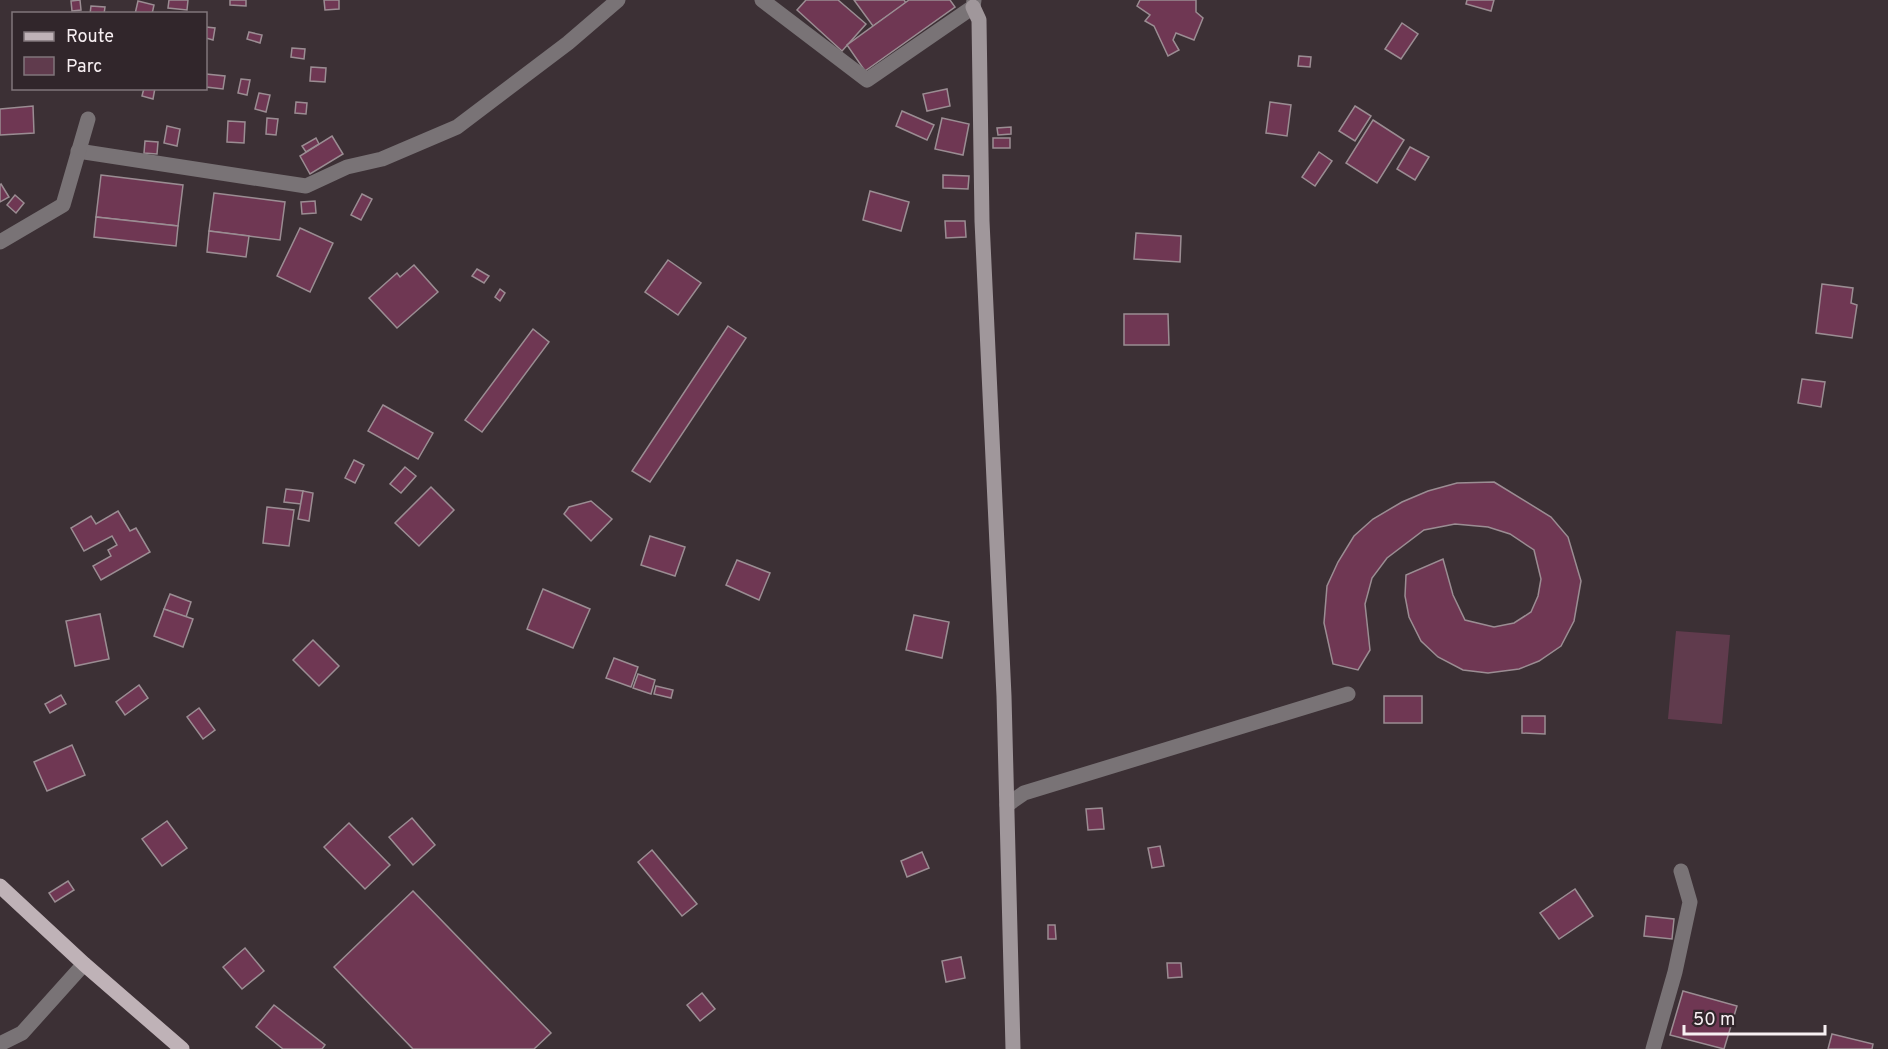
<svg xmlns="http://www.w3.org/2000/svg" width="1888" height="1049" font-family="Overpass,sans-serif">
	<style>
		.green { fill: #603b4d }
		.building { fill: #6f3753; stroke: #9b8d93; stroke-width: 1.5 }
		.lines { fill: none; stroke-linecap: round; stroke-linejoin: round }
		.street { stroke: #797376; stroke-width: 15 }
		.secondary { stroke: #a0979b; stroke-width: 15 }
		.primary { stroke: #bfb2b7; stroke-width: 15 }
	</style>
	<rect width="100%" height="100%" fill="#3c3035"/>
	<path class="green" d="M1676,631L1730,635L1722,724L1668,719Z"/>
	<g class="building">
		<path d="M80,0L81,10L72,11L71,1Z"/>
		<path d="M169,0H188L187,10L168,8Z"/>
		<path d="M230,0H246V6L230,5Z"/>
		<path d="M324,0H339V9L325,10Z"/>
		<path d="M806,0H838L866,24L842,51L797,10Z"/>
		<path d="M854,0H904L906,3L873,26Z"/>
		<path d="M909,0H950L955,7L865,71L847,45Z"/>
		<path d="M1140,0H1196V12L1203,18L1194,40L1176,33L1173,40L1179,50L1168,56L1154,26L1145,21L1150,15L1137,6Z"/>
		<path d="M1467,0H1494L1491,11L1466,4Z"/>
		<path d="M138,1L154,5L152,14H135Z"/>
		<path d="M91,6L105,7L104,14H90Z"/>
		<path d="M1402,23L1418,34L1401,59L1385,49Z"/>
		<path d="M206,27L215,28L213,40L206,38Z"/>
		<path d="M249,32L262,35L260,43L247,39Z"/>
		<path d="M292,48L305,49L304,59L291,57Z"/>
		<path d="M1299,56L1311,57L1310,67L1298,66Z"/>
		<path d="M311,67L326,68L325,82L310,81Z"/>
		<path d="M206,74L225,76L223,89L206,87Z"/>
		<path d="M241,79L250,80L247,95L238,93Z"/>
		<path d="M144,88H155L153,99L142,96Z"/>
		<path d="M947,89L950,106L927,111L923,94Z"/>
		<path d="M259,93L270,95L266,112L255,109Z"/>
		<path d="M296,102L307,103L306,114L295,113Z"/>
		<path d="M1270,102L1291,105L1287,136L1266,133Z"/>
		<path d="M33,106L34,133L0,135V109Z"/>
		<path d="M1355,106L1371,116L1355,141L1339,131Z"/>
		<path d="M902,111L934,125L927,140L896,126Z"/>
		<path d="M267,118L278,119L276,135L266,134Z"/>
		<path d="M942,118L969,124L963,155L935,149Z"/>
		<path d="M1373,120L1404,140L1377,183L1346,163Z"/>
		<path d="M228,121L245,122L244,143L227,142Z"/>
		<path d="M167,126L180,129L177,146L164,143Z"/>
		<path d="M1011,127V134L998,135L997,128Z"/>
		<path d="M332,136L343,154L310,174L300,156Z"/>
		<path d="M316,138L319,144L306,152L302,146Z"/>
		<rect x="993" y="138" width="17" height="10"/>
		<path d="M145,141L158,142L157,154L144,153Z"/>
		<path d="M1410,147L1429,157L1415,180L1397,169Z"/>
		<path d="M1319,152L1332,161L1315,186L1302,177Z"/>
		<path d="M101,175L183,185L178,226L96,217Z"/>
		<path d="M943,175L969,176L968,189L943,188Z"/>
		<path d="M1,184L9,197L0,202V185Z"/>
		<path d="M870,191L909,202L901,231L863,220Z"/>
		<path d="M214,193L285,202L280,240L209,231Z"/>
		<path d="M362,194L372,199L361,220L351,215Z"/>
		<path d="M15,195L24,203L16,213L7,205Z"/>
		<path d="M315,201L316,213L302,214L301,202Z"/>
		<path d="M96,217L178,226L176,246L94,237Z"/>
		<path d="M945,221H965L966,237L946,238Z"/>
		<path d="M300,228L333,243L310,292L277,276Z"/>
		<path d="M209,231L249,236L246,257L207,252Z"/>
		<path d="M1136,233L1181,236L1180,262L1134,259Z"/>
		<path d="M668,260L701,283L678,315L645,292Z"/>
		<path d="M414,265L438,292L397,328L369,298L397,273L400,277Z"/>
		<path d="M477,269L489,276L484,283L472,276Z"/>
		<path d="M1822,284L1853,288L1851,303L1857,305L1852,338L1816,333Z"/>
		<path d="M500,289L505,293L500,301L495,297Z"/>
		<path d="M1124,314H1168L1169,345H1124Z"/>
		<path d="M728,326L746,338L650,482L632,471Z"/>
		<path d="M533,329L549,342L482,432L465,420Z"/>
		<path d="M1802,379L1825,382L1821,407L1798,403Z"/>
		<path d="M383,405L433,433L418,459L368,431Z"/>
		<path d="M354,460L364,465L355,483L345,478Z"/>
		<path d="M405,467L416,476L401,493L390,484Z"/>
		<path d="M1494,482L1551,517L1568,537L1581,581L1574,621L1561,646L1539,661L1519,669L1488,673L1463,670L1438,657L1421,641L1409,617L1405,596L1406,575L1443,559L1453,595L1465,620L1494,627L1514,623L1531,612L1538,596L1541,579L1534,550L1510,534L1488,527L1455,524L1424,530L1387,558L1372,578L1365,604L1370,650L1358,670L1333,664L1324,623L1327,586L1338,562L1354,536L1373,519L1402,502L1428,491L1457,483Z"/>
		<path d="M431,487L454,510L419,546L395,523Z"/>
		<path d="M286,489L303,491L301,504L284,502Z"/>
		<path d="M303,491L313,493L309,521L298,519Z"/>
		<path d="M591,501L612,519L591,541L564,514L569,507Z"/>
		<path d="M267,507L294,510L289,546L263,543Z"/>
		<path d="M118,511L130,531L136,528L150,552L101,580L93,566L111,556L108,550L117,545L112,536L84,551L71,528L91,516L96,524Z"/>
		<path d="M650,536L685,547L675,576L641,565Z"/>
		<path d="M737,560L770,573L759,600L726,585Z"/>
		<path d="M543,589L590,609L573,648L527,629Z"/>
		<path d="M170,594L191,602L186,617L164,609Z"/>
		<path d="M164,609L193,619L183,647L154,636Z"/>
		<path d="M100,614L109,659L75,666L66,621Z"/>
		<path d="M914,615L949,622L942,658L906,650Z"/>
		<path d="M313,640L339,666L319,686L293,660Z"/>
		<path d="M614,658L638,667L631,687L606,678Z"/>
		<path d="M638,674L655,680L651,694L633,688Z"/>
		<path d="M139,685L148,698L125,715L116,702Z"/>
		<path d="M656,686L673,690L671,698L654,694Z"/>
		<path d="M61,695L66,704L50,713L45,704Z"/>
		<rect x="1384" y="696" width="38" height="27"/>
		<path d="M199,708L215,730L203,739L187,717Z"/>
		<path d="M1522,716H1545V734L1522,733Z"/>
		<path d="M72,745L85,775L47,791L34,762Z"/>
		<path d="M1102,808L1104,829L1088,830L1086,809Z"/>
		<path d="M412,818L435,845L413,865L389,837Z"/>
		<path d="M167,821L187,848L162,866L142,839Z"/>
		<path d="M349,823L390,865L365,889L324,847Z"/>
		<path d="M1160,846L1164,866L1152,868L1148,848Z"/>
		<path d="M652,850L697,904L682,916L638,862Z"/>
		<path d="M922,852L929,868L907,877L901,861Z"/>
		<path d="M68,881L74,890L55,902L49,893Z"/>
		<path d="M1575,889L1593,916L1559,939L1540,913Z"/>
		<path d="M413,891L551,1033L534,1049H413L334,967Z"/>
		<path d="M1646,916L1674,919L1672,939L1644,936Z"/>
		<path d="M1048,925H1055L1056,939H1048Z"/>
		<path d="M245,948L264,971L242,989L223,967Z"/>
		<path d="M961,957L965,978L946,982L942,961Z"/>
		<path d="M1167,963H1181L1182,977L1168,978Z"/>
		<path d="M1683,991L1737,1006L1724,1049L1670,1035Z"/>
		<path d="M702,993L715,1009L700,1021L687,1005Z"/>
		<path d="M274,1005L325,1045L322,1049H283L256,1027Z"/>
		<path d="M1832,1034L1873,1044L1872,1049H1828Z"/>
	</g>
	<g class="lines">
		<g class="street">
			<path d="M762,0L867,80L973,7L974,0"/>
			<path d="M78,151L306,186L347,167L382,159L457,127L568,43L618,0"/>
			<path d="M0,242L63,205L88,119"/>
			<path d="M1007,805L1024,793L1348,694"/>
			<path d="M0,1044L22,1033L84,964"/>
			<path d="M1653,1049L1675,972L1690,902L1681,871"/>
		</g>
		<path class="secondary" d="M973,7L979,20L982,221L1004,696L1013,1049"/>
		<path class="primary" d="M0,886L84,964L182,1049"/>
	</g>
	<rect x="12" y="12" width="195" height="78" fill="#31262b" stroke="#80767b" stroke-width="1.5"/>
	<rect x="24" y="32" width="30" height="9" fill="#bfb2b7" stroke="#80767b" stroke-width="1.5"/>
	<text x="66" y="42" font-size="18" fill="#f7eff2">Route</text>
	<rect x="24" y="57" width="30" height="18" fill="#603b4d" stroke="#80767b" stroke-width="1.5"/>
	<text x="66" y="72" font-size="18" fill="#f7eff2">Parc</text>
	<path d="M1684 1025v9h141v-9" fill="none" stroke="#f7eff2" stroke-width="3"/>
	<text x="1693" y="1025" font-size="18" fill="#f7eff2" stroke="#31262b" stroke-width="4.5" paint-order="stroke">50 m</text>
</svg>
